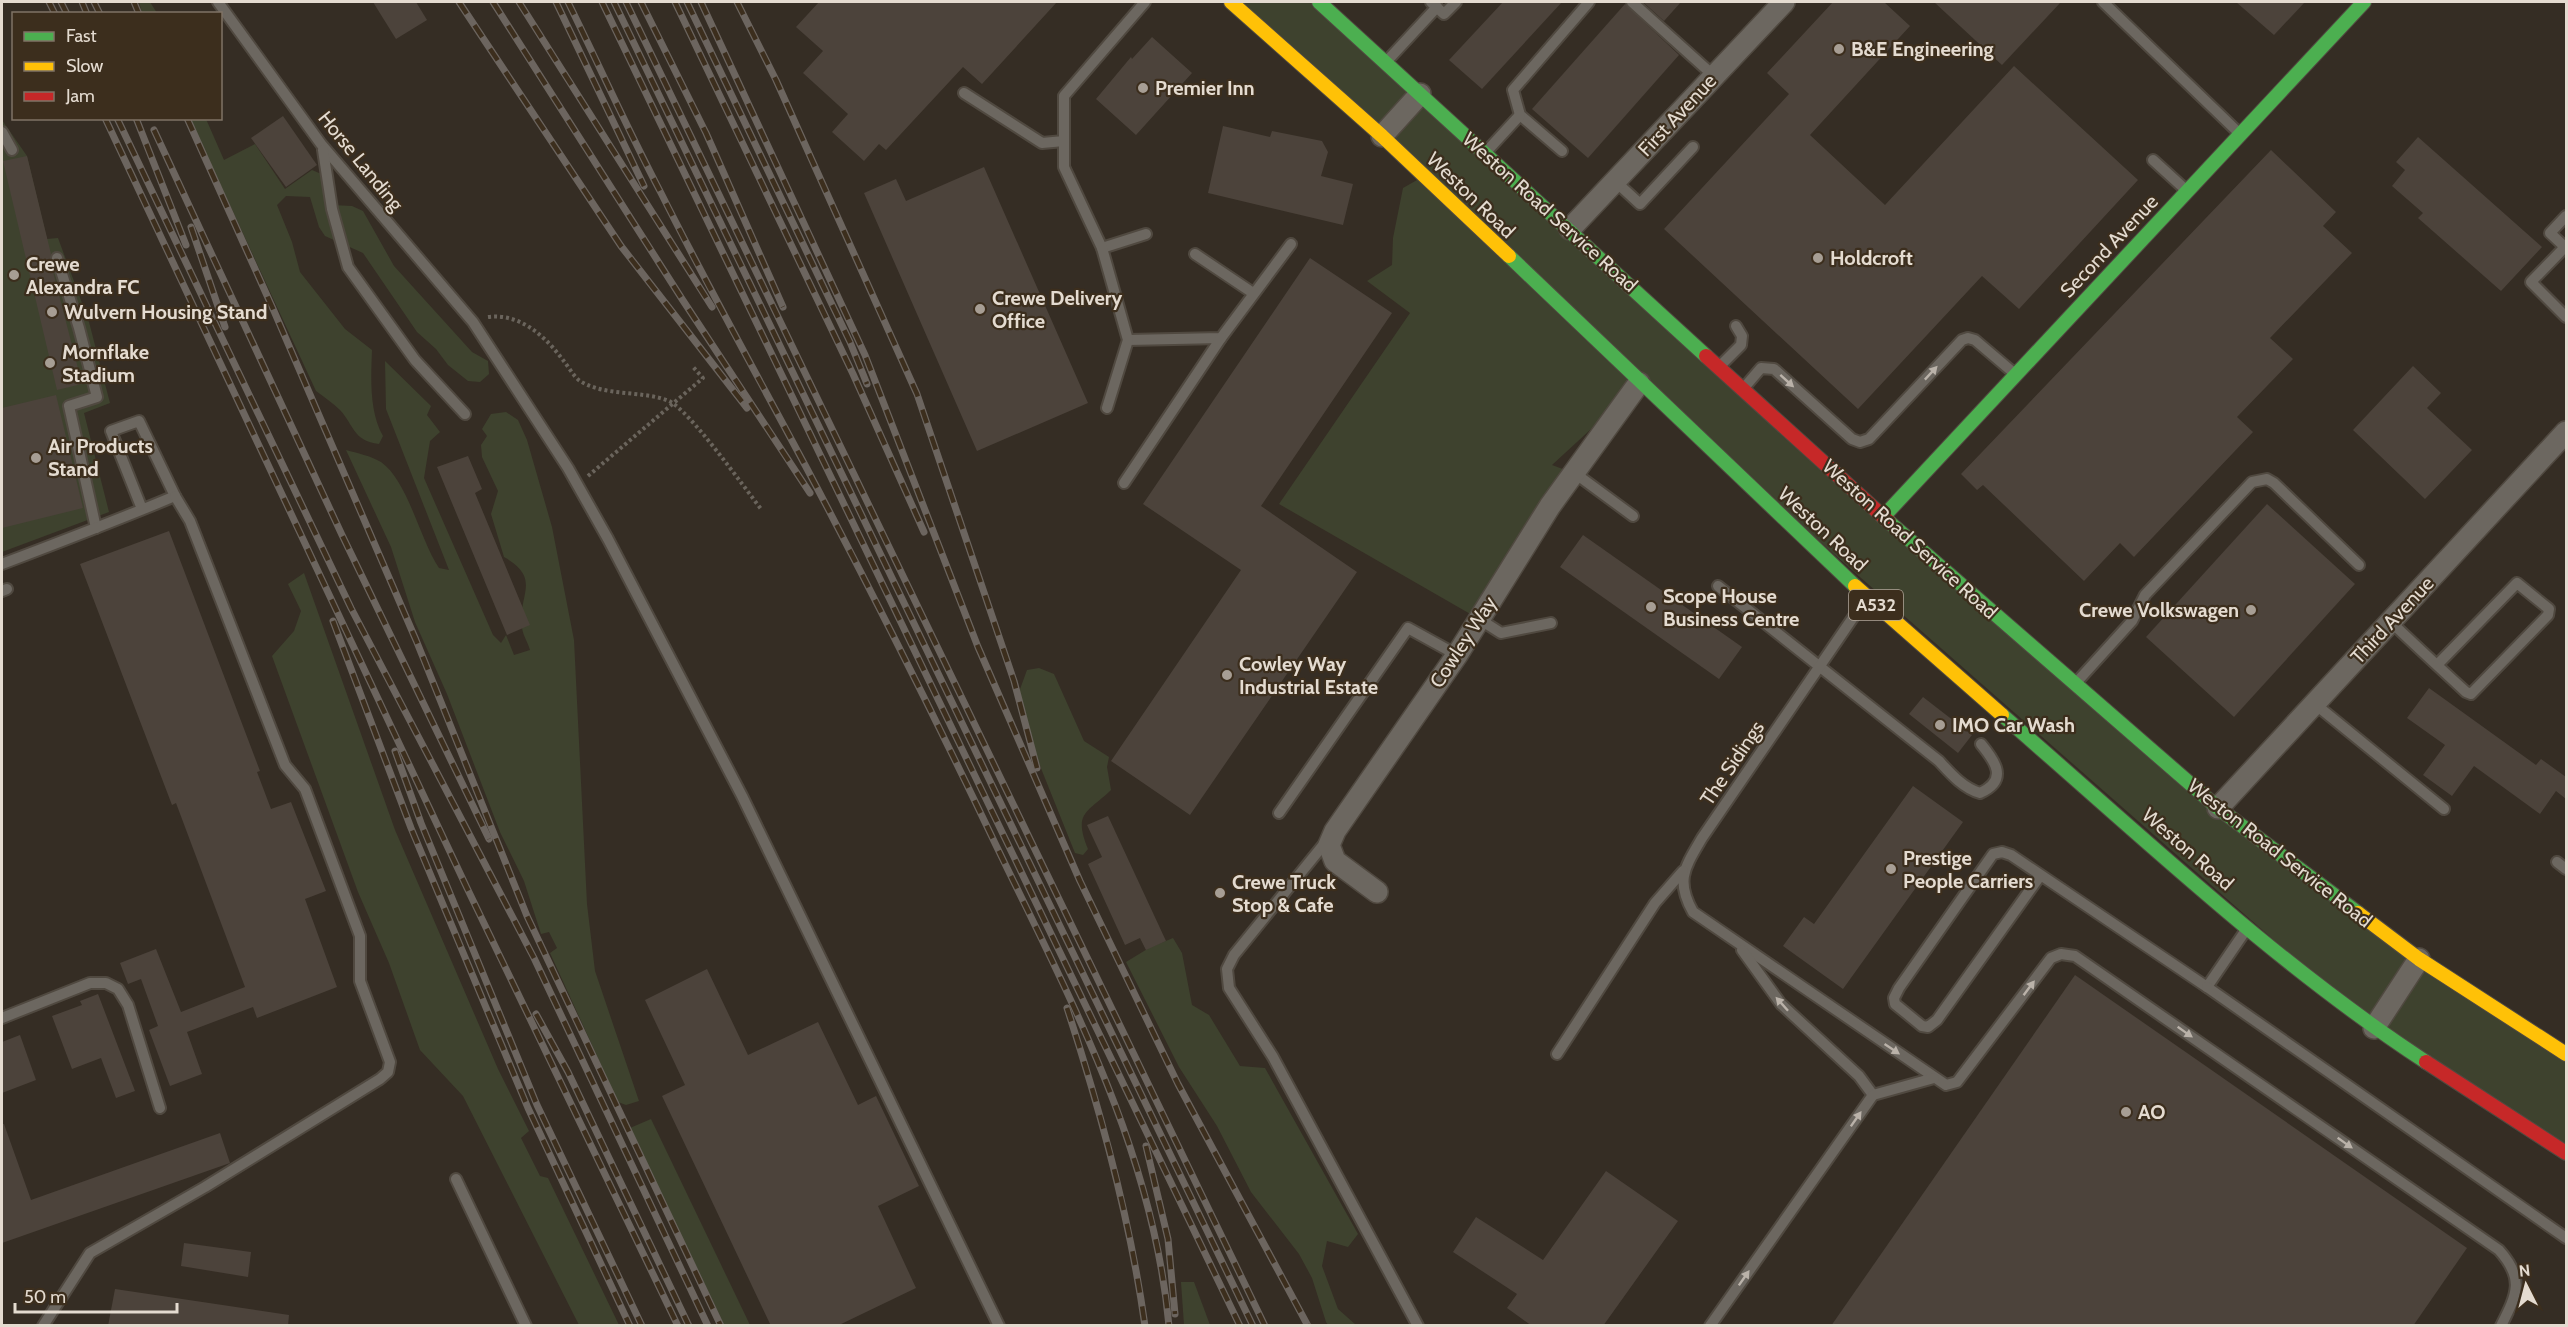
<svg xmlns="http://www.w3.org/2000/svg" width="2568" height="1327" font-family="Cabin,sans-serif">
	<style>
		.green { fill: #3e422e }
		.building { fill: #4c433b }
		.lines { fill: none; stroke-linecap: round; stroke-linejoin: round }
		.lane-casing { stroke: #504940; stroke-width: 14 }
		.street-casing { stroke: #504940; stroke-width: 24 }
		.fast-casing { stroke: #504940; stroke-width: 16 }
		.slow-casing { stroke: #504940; stroke-width: 16 }
		.jam-casing { stroke: #504940; stroke-width: 16 }
		.path { stroke: #6a645c; stroke-width: 4; stroke-dasharray: 3 3; stroke-linecap: butt }
		.lane { stroke: #6c6760; stroke-width: 10 }
		.street { stroke: #6c6760; stroke-width: 21 }
		.fast { stroke: #4caf50; stroke-width: 14 }
		.slow { stroke: #ffc107; stroke-width: 14 }
		.jam { stroke: #c62828; stroke-width: 14 }
		.rail-casing { stroke: #6c655f; stroke-width: 7 }
		.rail { stroke: #3c2e1d; stroke-width: 4.5; stroke-dasharray: 14; stroke-linecap: butt }
		.oneway { fill: #bab2a9 }
		.poi-dot { fill: #a79e94; stroke: #3c2e1d; stroke-width: 2 }
		.labels { text-anchor: middle; stroke-width: 4.5; stroke-linejoin: round; paint-order: stroke }
		.shield { fill: #3c2e1d; stroke: #b2a79a; stroke-width: 1.5 }
		.shield-label { font-size: 18px; font-weight: bold; fill: #e4dbd0 }
		.poi-label { font-size: 20px; font-weight: bold; fill: #e4dbd0; stroke: #3c2e1d; text-anchor: start }
		.street-label { font-size: 20px; fill: #e4dbd0; stroke: #3c2e1d }
	</style>
	<rect width="100%" height="100%" fill="#352d24"/>
	<g class="green">
		<path d="M139,2H150L157,13H142Z"/>
		<path d="M1231,2H1319L2218,808L2566,1053V1153L2374,1028L1640,384L1552,465L1576,474L1479,619L1279,504L1410,313L1367,281L1392,265L1393,238L1403,188L1424,176Z"/>
		<path d="M190,119H206L224,160L255,144L285,189L312,170L326,176L332,205L352,206L363,211L394,266L472,352L488,361L489,374L480,382L468,381L448,365L436,349L417,332L363,253L325,236L319,227L310,197L286,196L277,205L292,242L300,272L345,329L372,350C371,378 369,411 383,436L379,444C353,441 354,425 340,410C333,403 324,397 316,391Z"/>
		<path d="M2,120L27,156L47,239L58,238L89,322L110,403L84,413L109,512L2,552Z"/>
		<path d="M385,361L431,406L427,415L440,432L430,441L424,478L493,635L501,643L506,635L514,655L530,650C528,643 523,635 522,628C517,595 543,579 504,557L491,514L498,491L482,457L481,445L487,436L482,429L491,414L506,412L518,420L527,440L552,527L574,640L587,904L595,971L639,1101L626,1105L618,1102L550,953L557,948L549,932L541,934L524,881L500,832L447,694L415,622L391,547L346,450C357,453 371,456 381,462C408,481 420,540 439,568L449,570L386,409Z"/>
		<path d="M304,573L395,830L498,1069L529,1131L521,1138L540,1176L548,1178L619,1325H579L463,1096L420,1050L389,963L358,892L272,656L294,631L301,611L288,584Z"/>
		<path d="M1039,668L1054,674L1084,741L1109,757L1107,767L1111,790C1087,813 1073,812 1088,849L1083,855L1075,853L1024,726L1019,692L1027,670Z"/>
		<path d="M1173,938L1182,953L1192,1005L1209,1015L1240,1066L1265,1068L1358,1234L1348,1247L1327,1241L1322,1266L1338,1309L1356,1325H1328L1326,1322L1312,1278L1299,1254L1251,1192L1217,1126L1179,1067L1126,962L1149,948Z"/>
		<path d="M651,1119L750,1325H724L630,1128Z"/>
		<path d="M1181,1282H1194L1210,1325H1184Z"/>
	</g>
	<g class="building">
		<path d="M373,2H416L427,20L396,39Z"/>
		<path d="M819,2H1057L982,84L963,67L886,150L879,144L864,161L832,132L848,114L803,73L823,51L796,27Z"/>
		<path d="M1503,2H1562L1482,89L1449,60Z"/>
		<path d="M1643,2H1681L1664,21Z"/>
		<path d="M1833,2H1884L1910,26L1810,135L1885,205L2014,66L2138,180L2019,309L1982,276L1858,409L1664,229L1789,94L1767,73Z"/>
		<path d="M1934,2H2061L2002,65Z"/>
		<path d="M2236,2H2305L2274,35Z"/>
		<path d="M1625,4L1679,55L1588,158L1532,109Z"/>
		<path d="M1152,37L1192,73L1136,135L1096,99L1131,57L1132,59Z"/>
		<path d="M283,116L317,165L286,187L251,138Z"/>
		<path d="M1223,126L1270,137L1272,131L1322,141L1328,152L1321,176L1353,184L1343,225L1208,193Z"/>
		<path d="M2418,137L2542,247L2501,291L2418,218L2423,213L2392,186L2405,170L2396,162Z"/>
		<path d="M2271,150L2336,212L2323,226L2352,253L2270,338L2293,359L2237,417L2253,432L2134,557L2120,543L2084,581L1983,485L1977,490L1961,474Z"/>
		<path d="M27,156L51,254L50,260L82,384L57,390L3,161Z"/>
		<path d="M984,167L1088,403L977,451L864,193L896,179L906,201Z"/>
		<path d="M1310,258L1392,313L1261,506L1357,572L1190,815L1111,761L1241,570L1143,504Z"/>
		<path d="M2413,366L2441,393L2427,408L2472,450L2425,499L2353,430Z"/>
		<path d="M56,395L83,508L2,528V408Z"/>
		<path d="M468,456L482,489L475,493L530,625L507,635L437,467Z"/>
		<path d="M2267,504L2355,584L2234,717L2146,637Z"/>
		<path d="M169,531L260,771L257,772L271,809L291,802L326,891L305,899L337,987L257,1018L253,1007L187,1032L202,1074L170,1086L149,1030L158,1026L141,979L128,984L120,963L156,949L181,1012L245,987L176,803L172,805L80,564Z"/>
		<path d="M1583,535L1742,647L1719,679L1560,567Z"/>
		<path d="M2429,688L2536,765L2541,759L2566,777V799L2556,791L2540,814L2474,766L2452,796L2423,775L2445,745L2407,718Z"/>
		<path d="M1923,697L1972,735L1958,753L1909,714Z"/>
		<path d="M1913,786L1963,822L1843,989L1783,946L1804,917L1814,924Z"/>
		<path d="M1108,816L1166,941L1146,950L1140,938L1125,945L1088,864L1102,857L1087,825Z"/>
		<path d="M707,969L748,1055L818,1022L858,1105L876,1096L919,1186L878,1206L916,1288L837,1326H771L662,1096L685,1085L645,1000Z"/>
		<path d="M2075,975L2467,1248L2413,1326H1831Z"/>
		<path d="M98,994L135,1091L116,1098L101,1058L72,1069L52,1016L82,1005L80,1001Z"/>
		<path d="M20,1035L36,1080L2,1093V1042Z"/>
		<path d="M2,1124H4L31,1200L220,1133L230,1163L2,1243Z"/>
		<path d="M1606,1171L1678,1221L1603,1326H1532L1507,1308L1517,1294L1453,1252L1476,1217L1543,1260Z"/>
		<path d="M184,1243L251,1252L248,1277L181,1266Z"/>
		<path d="M115,1289L289,1315L288,1326H108Z"/>
	</g>
	<g class="lines">
		<defs>
			<g id="lane">
				<path d="M218,2L321,144L473,322L568,468L608,539L742,796L999,1326"/>
				<path d="M1431,2L1444,14L1456,2"/>
				<path d="M1632,2L1714,76"/>
				<path d="M2103,2L2240,134"/>
				<path d="M1386,62L1437,7"/>
				<path d="M964,93L1042,143L1064,141"/>
				<path d="M2,132L12,150"/>
				<path d="M323,150L332,209L348,267L415,360L465,414"/>
				<path d="M1562,151L1520,115L1513,90L1589,2"/>
				<path d="M1486,152L1520,115"/>
				<path d="M2153,160L2187,191"/>
				<path d="M1615,181L1640,204L1693,147"/>
				<path d="M2566,216L2550,233L2565,247L2531,282L2566,317"/>
				<path d="M1102,248L1146,234"/>
				<path d="M1195,254L1253,293"/>
				<path d="M57,258L79,328L97,397L69,406L96,528"/>
				<path d="M1128,340L1221,338L1291,244"/>
				<path d="M1720,366L1741,345L1742,336L1736,326"/>
				<path d="M1743,389L1761,368L1774,369L1852,439L1860,442L1869,439L1962,340L1968,338L1975,340L2015,374"/>
				<path d="M1107,408L1128,340L1102,248L1064,167V96L1145,2"/>
				<path d="M1576,474L1633,516"/>
				<path d="M1124,483L1221,338"/>
				<path d="M2,564C60,542 118,520 175,496L139,421L111,431L142,509"/>
				<path d="M1718,586L1939,761C1951,774 1963,788 1980,793C2009,780 1995,761 1981,744"/>
				<path d="M2,591L7,589"/>
				<path d="M1865,600L1702,838C1685,867 1675,880 1693,912L1946,1085L1957,1082L2051,958L2061,954L2075,956L2499,1250C2525,1279 2517,1294 2501,1326"/>
				<path d="M1479,619L1501,633L1551,623"/>
				<path d="M2391,622C2416,646 2441,669 2466,692L2471,694L2548,615L2549,609L2517,583L2437,665"/>
				<path d="M2075,684L2132,621L2145,595L2252,482L2267,479L2274,483L2359,565"/>
				<path d="M2315,704L2444,809"/>
				<path d="M1279,813L1408,628L1457,655"/>
				<path d="M1329,838L1234,955L1227,969L1229,988L1273,1057L1418,1326"/>
				<path d="M2557,862L2566,869"/>
				<path d="M2040,876L1937,1020L1928,1027L1922,1026L1895,1004L1894,998L1899,988L1993,854L2002,852L2011,855L2207,987L2246,930"/>
				<path d="M1742,950L1781,1004L1859,1076L1873,1095"/>
				<path d="M2207,987L2566,1238"/>
				<path d="M2,1018L90,983H106L118,989L128,1005L160,1108"/>
				<path d="M1557,1054L1655,903L1683,871"/>
				<path d="M456,1179L526,1326"/>
				<path d="M43,1326L90,1253L205,1187L380,1079L388,1072L390,1062L360,981V936L305,789L285,765L190,521L175,496"/>
				<path d="M1710,1326L1873,1095L1934,1078"/>
			</g>
			<g id="street">
				<path d="M1382,136L1420,94"/>
				<path d="M1570,229L1784,2"/>
				<path d="M2218,808L2566,432"/>
				<path d="M1377,892L1335,861L1329,845L1335,831L1457,655L1550,506L1639,383"/>
				<path d="M2374,1028L2419,959"/>
			</g>
			<g id="fast">
				<path d="M1319,2L1706,356"/>
				<path d="M1509,256L1855,586"/>
				<path d="M1883,517L2364,2"/>
				<path d="M1889,522L2218,808L2358,913"/>
				<path d="M2002,715C2140,834 2273,962 2426,1062"/>
			</g>
			<g id="slow">
				<path d="M1231,2L1382,136L1509,256"/>
				<path d="M1855,586L2002,715"/>
				<path d="M2358,913L2419,959L2566,1054"/>
			</g>
			<g id="jam">
				<path d="M1706,356L1889,522"/>
				<path d="M2426,1062L2566,1153"/>
			</g>
		</defs>
		<use href="#lane" class="lane-casing"/>
		<use href="#street" class="street-casing"/>
		<use href="#fast" class="fast-casing"/>
		<use href="#slow" class="slow-casing"/>
		<use href="#jam" class="jam-casing"/>
		<g class="path">
			<path d="M488,317C520,313 545,336 563,360C568,366 574,377 580,381C606,397 642,390 669,401C689,410 744,487 761,509"/>
			<path d="M588,476L703,378L693,367"/>
		</g>
		<use href="#lane" class="lane"/>
		<use href="#street" class="street"/>
		<use href="#fast" class="fast"/>
		<use href="#slow" class="slow"/>
		<use href="#jam" class="jam"/>
		<defs>
			<g id="rail">
				<path d="M49,2L55,14"/>
				<path d="M61,2L67,14"/>
				<path d="M82,2L87,14"/>
				<path d="M94,2L100,14"/>
				<path d="M134,2L139,14"/>
				<path d="M459,2L621,246L747,408"/>
				<path d="M493,2L682,299L810,493"/>
				<path d="M519,2L712,307"/>
				<path d="M556,2L644,186"/>
				<path d="M568,2C599,65 628,130 661,193C707,285 757,375 805,465C870,588 933,713 993,839C1068,995 1153,1149 1169,1326"/>
				<path d="M602,2L1240,1326"/>
				<path d="M614,2L1253,1326"/>
				<path d="M626,2L1265,1326"/>
				<path d="M641,2L706,133L783,307"/>
				<path d="M675,2L853,374L924,532"/>
				<path d="M687,2L850,342L867,384"/>
				<path d="M701,2L865,355L978,647L1080,881L1178,1084L1308,1326"/>
				<path d="M737,2L776,80L917,394L1014,681L1037,768"/>
				<path d="M105,118L467,888L678,1326"/>
				<path d="M117,118L351,608L534,958L708,1326"/>
				<path d="M136,118L186,245"/>
				<path d="M187,118L274,311L416,640L527,916L721,1326"/>
				<path d="M154,130L342,535L489,839"/>
				<path d="M191,227L225,327"/>
				<path d="M333,621L411,828L528,1108L630,1326"/>
				<path d="M395,751L421,823L537,1105L642,1326"/>
				<path d="M1067,1008C1101,1112 1130,1218 1145,1326"/>
				<path d="M536,1014L568,1072L689,1326"/>
				<path d="M1146,1146L1168,1239L1175,1314"/>
			</g>
		</defs>
		<use href="#rail" class="rail-casing"/>
		<use href="#rail" class="rail"/>
	</g>
	<defs><path id="oneway-solid" d="M-6-.8H1V-3.2L6.5 0L1 3.2V.8H-6Z" transform="scale(1.5)"/></defs>
	<g class="oneway">
		<use href="#oneway-solid" transform="translate(1931 373) rotate(-47)"/>
		<use href="#oneway-solid" transform="translate(1787 381) rotate(42)"/>
		<use href="#oneway-solid" transform="translate(2029 988) rotate(-53)"/>
		<use href="#oneway-solid" transform="translate(1782 1004) rotate(-132)"/>
		<use href="#oneway-solid" transform="translate(2185 1032) rotate(35)"/>
		<use href="#oneway-solid" transform="translate(1892 1049) rotate(34)"/>
		<use href="#oneway-solid" transform="translate(1856 1119) rotate(-55)"/>
		<use href="#oneway-solid" transform="translate(2345 1143) rotate(35)"/>
		<use href="#oneway-solid" transform="translate(1744 1278) rotate(-55)"/>
	</g>
	<g class="poi-dot">
		<circle cx="1839" cy="49" r="6"/>
		<circle cx="1143" cy="88" r="6"/>
		<circle cx="1818" cy="258" r="6"/>
		<circle cx="14" cy="275" r="6"/>
		<circle cx="980" cy="309" r="6"/>
		<circle cx="52" cy="312" r="6"/>
		<circle cx="50" cy="363" r="6"/>
		<circle cx="36" cy="458" r="6"/>
		<circle cx="1651" cy="607" r="6"/>
		<circle cx="2251" cy="610" r="6"/>
		<circle cx="1227" cy="675" r="6"/>
		<circle cx="1940" cy="725" r="6"/>
		<circle cx="1891" cy="869" r="6"/>
		<circle cx="1220" cy="893" r="6"/>
		<circle cx="2126" cy="1112" r="6"/>
	</g>
	<g class="labels">
		<rect class="shield" x="1849" y="590" width="54" height="30" rx="4.5"/>
		<g class="shield-label">
			<text x="1876" y="611">A532</text>
		</g>
		<g class="poi-label">
			<text x="1851" y="56">B&amp;E Engineering</text>
			<text x="1155" y="95">Premier Inn</text>
			<text x="1830" y="265">Holdcroft</text>
			<text x="26" y="271">Crewe<tspan x="26" dy="23">Alexandra FC</tspan></text>
			<text x="992" y="305">Crewe Delivery<tspan x="992" dy="23">Office</tspan></text>
			<text x="64" y="319">Wulvern Housing Stand</text>
			<text x="62" y="359">Mornflake<tspan x="62" dy="23">Stadium</tspan></text>
			<text x="48" y="453">Air Products<tspan x="48" dy="23">Stand</tspan></text>
			<text x="1663" y="603">Scope House<tspan x="1663" dy="23">Business Centre</tspan></text>
			<text x="2239" y="617" text-anchor="end">Crewe Volkswagen</text>
			<text x="1239" y="671">Cowley Way<tspan x="1239" dy="23">Industrial Estate</tspan></text>
			<text x="1952" y="732">IMO Car Wash</text>
			<text x="1903" y="865">Prestige<tspan x="1903" dy="23">People Carriers</tspan></text>
			<text x="1232" y="889">Crewe Truck<tspan x="1232" dy="23">Stop &amp; Cafe</tspan></text>
			<text x="2138" y="1119">AO</text>
		</g>
		<g class="street-label">
			<text transform="translate(1677 115) rotate(-47)" y="7">First Avenue</text>
			<text transform="translate(361 161) rotate(51)" y="7">Horse Landing</text>
			<text transform="translate(1471 195) rotate(44)" y="7">Weston Road</text>
			<text transform="translate(1550 212) rotate(42)" y="7">Weston Road Service Road</text>
			<text transform="translate(2109 246) rotate(-47)" y="7">Second Avenue</text>
			<text transform="translate(1823 529) rotate(43)" y="7">Weston Road</text>
			<text transform="translate(1910 539) rotate(42)" y="7">Weston Road Service Road</text>
			<text transform="translate(2392 620) rotate(-47)" y="7">Third Avenue</text>
			<text transform="translate(1463 642) rotate(-57)" y="7">Cowley Way</text>
			<text transform="translate(1732 763) rotate(-56)" y="7">The Sidings</text>
			<text transform="translate(2188 849) rotate(41)" y="7">Weston Road</text>
			<text transform="translate(2280 853) rotate(38)" y="7">Weston Road Service Road</text>
		</g>
	</g>
	<rect width="2568" height="1327" fill="none" stroke="#e4dbd0" stroke-width="6"/>
	<rect x="12" y="12" width="210" height="108" fill="#3c2e1d" stroke="#7f7365" stroke-width="1.5"/>
	<rect x="24" y="32" width="30" height="9" fill="#4caf50" stroke="#7f7365" stroke-width="1.5"/>
	<text x="66" y="42" font-size="18" fill="#e4dbd0">Fast</text>
	<rect x="24" y="62" width="30" height="9" fill="#ffc107" stroke="#7f7365" stroke-width="1.5"/>
	<text x="66" y="72" font-size="18" fill="#e4dbd0">Slow</text>
	<rect x="24" y="92" width="30" height="9" fill="#c62828" stroke="#7f7365" stroke-width="1.5"/>
	<text x="66" y="102" font-size="18" fill="#e4dbd0">Jam</text>
	<g transform="translate(2526 1285) rotate(354)" stroke="#3c2e1d" stroke-width="4.5" paint-order="stroke">
	<path d="M0-4.5L10 22L0 15L-10 22Z" fill="#e4dbd0"/>
	<text y="-9" font-size="16" font-weight="bold" text-anchor="middle" fill="#e4dbd0">N</text>
	</g>
	<path d="M15 1303v9h162v-9" fill="none" stroke="#e4dbd0" stroke-width="3"/>
	<text x="24" y="1303" font-size="18" fill="#e4dbd0" stroke="#3c2e1d" stroke-width="4.5" paint-order="stroke">50 m</text>
</svg>
